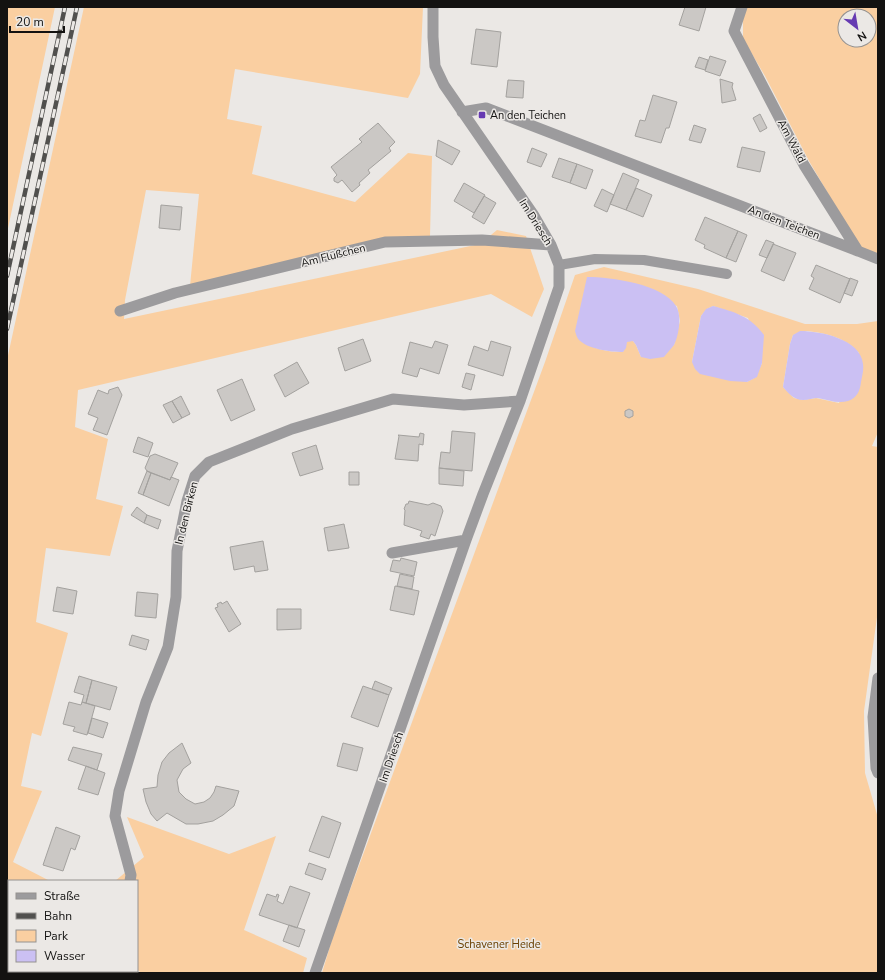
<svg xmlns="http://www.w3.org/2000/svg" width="885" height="980" viewBox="0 0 885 980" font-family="'Nunito Sans',sans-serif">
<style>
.green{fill:#facfa1;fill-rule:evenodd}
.water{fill:#cbc0f3}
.building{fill:#cbc8c5;stroke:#a3a19e}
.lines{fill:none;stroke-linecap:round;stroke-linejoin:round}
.service{stroke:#9c9b9d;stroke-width:10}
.minor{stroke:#9c9b9d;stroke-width:11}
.rail-casing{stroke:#51504e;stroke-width:4.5}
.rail{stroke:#ebe8e5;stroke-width:3;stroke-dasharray:9;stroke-linecap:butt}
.poi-dot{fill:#663ab2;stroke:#ebe8e5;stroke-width:1.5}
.labels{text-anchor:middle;stroke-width:3;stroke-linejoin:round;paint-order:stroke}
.poi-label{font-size:11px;fill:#131211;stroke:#ebe8e5;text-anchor:start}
.street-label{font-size:11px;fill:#131211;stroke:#ebe8e5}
.park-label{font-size:11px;fill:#6b4001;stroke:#ebe8e5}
</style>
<rect width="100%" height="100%" fill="#ebe8e5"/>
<path class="green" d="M 7,7 L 55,7 L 7,233 Z
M 84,7 L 423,7 L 420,74 L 408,98 L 235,69 L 227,119 L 262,126 L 252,174 L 355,202 L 408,153 L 432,156 L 430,236 L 190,286 L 199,194 L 146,190 L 125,300 L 124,319 L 480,244 L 497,230 L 526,236 L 544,289 L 532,317 L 491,294 L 78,390 L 75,427 L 108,439 L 96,499 L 123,506 L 110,556 L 46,548 L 36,622 L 68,633 L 41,736 L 32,733 L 21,786 L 42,791 L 13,862 L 50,881 L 9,881 L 9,895 L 7,895 L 7,360 Z
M 747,7 L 878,7 L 878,257 L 860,248 L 809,161 L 765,76 L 743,39 L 743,15 ZM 845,16 L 869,16 L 869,40 L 845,40 Z
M 604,267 L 698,289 L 805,324 L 857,324 L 878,321 L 878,432 L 872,446 L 878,447 L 878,610 L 864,711 L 865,773 L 878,818 L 878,973 L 322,973 L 333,936 L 545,362 L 575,275 ZM 588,277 L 677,306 L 680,321 L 674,345 L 641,357 L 636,345 L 633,341 L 627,341 L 623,352 C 607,352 592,349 579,339 ZM 713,306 L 748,318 L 762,356 L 762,363 L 756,377 L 747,382 L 692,362 L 701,316 L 707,309 ZM 807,331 C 827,333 846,338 859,353 L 839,403 L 816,398 L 803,400 L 794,398 L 783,387 L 790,344 L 793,335 Z
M 127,817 L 229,854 L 276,836 L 244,930 L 307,958 L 303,973 L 141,973 L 137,969 L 137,881 L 115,881 L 144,857 Z"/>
<path class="water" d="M 587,277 C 611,277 663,284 676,306 C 682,315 679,335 674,345 C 671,349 667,353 664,357 L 650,359 L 641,357 L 636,345 L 633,341 L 627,342 L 626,348 L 623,352 C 610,352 588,349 579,340 C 577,338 576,334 575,331 Z
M 713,306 C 735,312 750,316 764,335 L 762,363 L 757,377 L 747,382 L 730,381 L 700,374 L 695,369 L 692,362 L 701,316 L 706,309 Z
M 800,331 C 820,331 861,339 863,364 C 864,370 862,376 861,382 C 860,391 857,398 848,401 C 838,404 828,400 818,398 C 813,398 808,400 803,400 C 794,400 788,393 783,387 L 790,344 L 793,335 Z"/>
<path class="building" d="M 685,7 L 706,7 L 699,31 L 679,25 Z
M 476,29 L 501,32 L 497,67 L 471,64 Z
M 710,56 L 726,61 L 720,76 L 705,71 Z
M 699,57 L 708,60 L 705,70 L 695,67 Z
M 720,79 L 733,83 L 732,87 L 736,100 L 722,103 Z
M 508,80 L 524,81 L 523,98 L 506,97 Z
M 653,95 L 677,102 L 669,128 L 666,128 L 661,143 L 635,136 L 640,120 L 645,121 Z
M 760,114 L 767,128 L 760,132 L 753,118 Z
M 378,123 L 395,142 L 389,148 L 391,151 L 368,170 L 370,173 L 359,183 L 360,185 L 352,192 L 342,180 L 338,183 L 334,181 L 334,178 L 337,175 L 331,167 L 362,142 L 359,139 Z
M 694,125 L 706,129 L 701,143 L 689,140 Z
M 438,140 L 460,151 L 452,165 L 436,156 Z
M 742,147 L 765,152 L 760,172 L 737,167 Z
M 532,148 L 547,154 L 541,167 L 527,162 Z
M 559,158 L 577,164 L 570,183 L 552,177 Z
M 577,164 L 593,170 L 586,189 L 570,183 Z
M 623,173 L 639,180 L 626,210 L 610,204 Z
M 464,183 L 485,195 L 474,213 L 454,201 Z
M 636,188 L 652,195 L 643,217 L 626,210 Z
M 602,189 L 614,195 L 607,212 L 594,206 Z
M 484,196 L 496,203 L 484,224 L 472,217 Z
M 161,205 L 182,207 L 180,230 L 159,228 Z
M 705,217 L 738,231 L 726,258 L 704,248 L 705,245 L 695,240 Z
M 738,231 L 747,235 L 736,262 L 726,258 Z
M 766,240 L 774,243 L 767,258 L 759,255 Z
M 773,244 L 796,253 L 784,281 L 761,271 Z
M 816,265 L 850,279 L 840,303 L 809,289 L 814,278 L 811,276 Z
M 850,278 L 858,281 L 852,296 L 844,293 Z
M 363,339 L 371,361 L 345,371 L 338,348 Z
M 435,341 L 448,345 L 439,374 L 420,368 L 417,377 L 402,373 L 410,342 L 432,348 Z
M 491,341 L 511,347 L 503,376 L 468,365 L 474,346 L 488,351 Z
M 297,362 L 309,383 L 285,397 L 274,375 Z
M 466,373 L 475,375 L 471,390 L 462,387 Z
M 242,379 L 255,410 L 231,421 L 217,390 Z
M 118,387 L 122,395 L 107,435 L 93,430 L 98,418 L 88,414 L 98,390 L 108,394 L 109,390 Z
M 181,396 L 190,414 L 182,418 L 172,401 Z
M 172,401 L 182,418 L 173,423 L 163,405 Z
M 629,409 L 633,411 L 633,416 L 629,418 L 625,416 L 625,411 Z
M 452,431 L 475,433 L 472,471 L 439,468 L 441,452 L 450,453 Z
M 420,433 L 424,434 L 423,445 L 419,444 L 418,461 L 395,459 L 399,436 L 398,435 L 419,437 Z
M 138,437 L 153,443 L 148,457 L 133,452 Z
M 316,445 L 323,469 L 300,476 L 292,453 Z
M 155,454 L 178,463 L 170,480 L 147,471 L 145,468 L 150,456 Z
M 439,468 L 464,471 L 463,486 L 439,484 Z
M 147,471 L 151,473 L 143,495 L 138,493 Z
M 349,472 L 359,472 L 359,485 L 349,485 Z
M 151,473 L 170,480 L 171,477 L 179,480 L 169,506 L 143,495 Z
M 409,501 L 428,505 L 433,503 L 441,506 L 443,511 L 435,536 L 431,534 L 429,539 L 420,536 L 422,531 L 404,525 L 405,510 L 404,509 L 406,504 L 408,504 Z
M 137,507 L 147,515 L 144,523 L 131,515 Z
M 147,515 L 161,520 L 158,529 L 144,523 Z
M 344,524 L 349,548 L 328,551 L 324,528 Z
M 263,541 L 268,570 L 255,572 L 254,566 L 234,570 L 230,547 Z
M 401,558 L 417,562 L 414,576 L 390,571 L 393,560 L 400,561 Z
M 400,574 L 414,577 L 412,589 L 397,586 Z
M 395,586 L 419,591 L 414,615 L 390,610 Z
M 57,587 L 77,591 L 73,614 L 53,611 Z
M 137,592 L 158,594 L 156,618 L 135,616 Z
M 227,601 L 241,624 L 229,632 L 215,608 L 218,607 L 217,604 L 221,602 L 222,604 Z
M 277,609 L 301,609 L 301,629 L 277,630 Z
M 132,635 L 149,640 L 146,650 L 129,645 Z
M 79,676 L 92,680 L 86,703 L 82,702 L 84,695 L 74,692 Z
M 92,680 L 117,687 L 110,710 L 86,703 Z
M 375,681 L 392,688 L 389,695 L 372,689 Z
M 363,686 L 389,695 L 378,727 L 351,717 Z
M 69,702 L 81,705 L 82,702 L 95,706 L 87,735 L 73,731 L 75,727 L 63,724 Z
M 92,718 L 108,723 L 103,738 L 88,733 Z
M 182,743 L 191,763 L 183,769 L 177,780 L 179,792 L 186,799 L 195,804 L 204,802 L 210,798 L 214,792 L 216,786 L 239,791 L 234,806 L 223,815 L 213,821 L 198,824 L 186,824 L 167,813 L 157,821 L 151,814 L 146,802 L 143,789 L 157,787 L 158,775 L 162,762 L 169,753 Z
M 343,743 L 363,748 L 357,771 L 337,766 Z
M 73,747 L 102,754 L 97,770 L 68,760 Z
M 86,766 L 105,773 L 98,795 L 78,789 Z
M 322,816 L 341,823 L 329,858 L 309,851 Z
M 56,827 L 80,836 L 75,850 L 71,848 L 63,871 L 43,865 Z
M 309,863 L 326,869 L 322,880 L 305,874 Z
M 290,886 L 310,893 L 297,928 L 259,915 L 267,894 L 276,897 L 277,894 L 279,895 L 277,901 L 283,904 Z
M 289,925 L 305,930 L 299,947 L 283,941 Z"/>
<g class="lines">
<path class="service" d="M 559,265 L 595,259 L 644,260 L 727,274"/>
<path class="minor" d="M 742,7 L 734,31 L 804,165 L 858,251 L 878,259
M 462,112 L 486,108 L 858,251
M 120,311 L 175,293 L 385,242 L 482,240 L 551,245
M 392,553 L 466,540
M 878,678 L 873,717 L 876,768 L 878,773
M 130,881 L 131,875 L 115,816 L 119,791 L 146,702 L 168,647 L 176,597 L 177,551 L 187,501 L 195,476 L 209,462 L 292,429 L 393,399 L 464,405 L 520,401
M 85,972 L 89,973
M 315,973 L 466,540 L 483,494 L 520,401 L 559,287 L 559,265 L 551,245 L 533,214 L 444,85 L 435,66 L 433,37 L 433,7"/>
<g class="rail-casing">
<path id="rail" d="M 7,276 L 65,7
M 7,329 L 77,7"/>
</g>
<use href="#rail" class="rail"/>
</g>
<rect class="poi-dot" x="478" y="111" width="8" height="8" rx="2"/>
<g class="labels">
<g class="poi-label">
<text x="490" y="119">An den Teichen</text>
</g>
<g class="street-label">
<text transform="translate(792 141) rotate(62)" y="4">Am Wald</text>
<text transform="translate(536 222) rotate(58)" y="4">Im Driesch</text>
<text transform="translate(784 222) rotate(21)" y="4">An den Teichen</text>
<text transform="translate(333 255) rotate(-14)" y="4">Am Flüßchen</text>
<text transform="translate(186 513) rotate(-76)" y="4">In den Birken</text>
<text transform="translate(391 757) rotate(-71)" y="4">Im Driesch</text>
</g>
<g class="park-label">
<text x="499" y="948">Schavener Heide</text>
</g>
</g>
<rect width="885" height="980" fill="none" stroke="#131211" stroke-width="16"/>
<rect x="8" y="880" width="130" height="92" fill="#ebe8e5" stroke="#959290"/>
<rect x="16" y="893" width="20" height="6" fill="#9c9b9d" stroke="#959290"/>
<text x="44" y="900" font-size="12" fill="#131211">Straße</text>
<rect x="16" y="913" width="20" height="6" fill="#51504e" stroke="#959290"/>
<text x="44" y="920" font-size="12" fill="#131211">Bahn</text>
<rect x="16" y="930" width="20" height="12" fill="#facfa1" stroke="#959290"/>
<text x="44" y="940" font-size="12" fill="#131211">Park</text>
<rect x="16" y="950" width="20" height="12" fill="#cbc0f3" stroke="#959290"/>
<text x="44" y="960" font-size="12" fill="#131211">Wasser</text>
<g transform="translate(857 28) rotate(149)"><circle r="19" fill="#ebe8e5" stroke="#959290"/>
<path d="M0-3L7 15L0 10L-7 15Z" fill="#663ab2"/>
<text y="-6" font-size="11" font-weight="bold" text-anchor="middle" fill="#131211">N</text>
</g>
<path d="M10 26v6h54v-6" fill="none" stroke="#131211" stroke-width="2"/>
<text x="16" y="26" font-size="12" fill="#131211" stroke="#ebe8e5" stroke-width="3" paint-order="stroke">20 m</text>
</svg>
